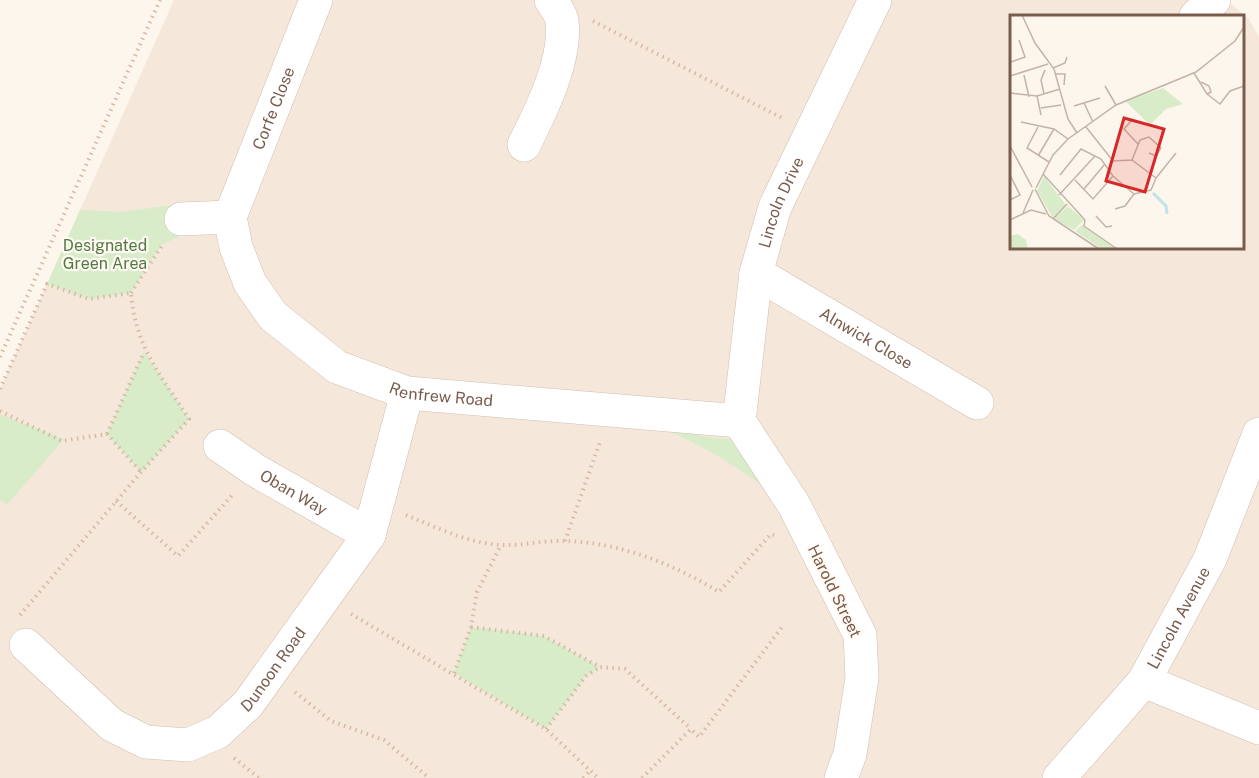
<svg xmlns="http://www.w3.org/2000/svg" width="1259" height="778" viewBox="0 0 1259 778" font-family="'Public Sans',sans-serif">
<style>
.residential{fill:#f5e8da;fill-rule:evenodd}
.green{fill:#d8ecc9}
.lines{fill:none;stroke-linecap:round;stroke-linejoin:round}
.minor-casing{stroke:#d1beb0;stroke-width:34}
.path{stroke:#d9b8a5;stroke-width:4;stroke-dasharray:1.5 4.5;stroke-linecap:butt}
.minor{stroke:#fff;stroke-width:33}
.labels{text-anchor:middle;stroke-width:4.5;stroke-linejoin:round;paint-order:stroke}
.street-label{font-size:16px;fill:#7a5c4d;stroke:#fffaf3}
.park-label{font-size:16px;fill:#537a41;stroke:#fffaf3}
.inset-river{fill:none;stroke:#bfe3e8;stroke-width:3}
.inset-road{fill:none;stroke:#c5b3a7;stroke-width:1.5}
.view{fill:#d62828;fill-opacity:0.15;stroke:#d62828;stroke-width:3}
.inset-edge{fill:none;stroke:#7a5c4d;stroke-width:3}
</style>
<rect width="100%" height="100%" fill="#fdf6ec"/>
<path class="residential" d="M 174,0 L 1226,0 L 1249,19 L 1259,37 L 1259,778 L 0,778 L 0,389 ZM 1012,16 L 1242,16 L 1242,248 L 1012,248 Z"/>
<path class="green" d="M 180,204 L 182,235 L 161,245 L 131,293 L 89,299 L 47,284 L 80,210 L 121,212 Z
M 144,351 L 189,419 L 141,472 L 107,434 Z
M 0,414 L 64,439 L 7,505 L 0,500 Z
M 648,422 L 707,437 L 740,440 L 763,486 C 726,459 690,439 648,422 Z
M 471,627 L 544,636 L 600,667 L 586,676 L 546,729 L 454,673 Z"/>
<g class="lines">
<g class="minor-casing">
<g id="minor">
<path d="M 1196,16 L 1214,0"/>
<path d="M 524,145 C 541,111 567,59 562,21 C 561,14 555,6 551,0"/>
<path id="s1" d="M 230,217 L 236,247 L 250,283 L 273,316 L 337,367 L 407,393 L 739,421"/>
<path id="s2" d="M 230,217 L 316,0"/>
<path d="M 181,219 L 230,217"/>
<path id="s3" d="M 756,273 L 977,403"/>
<path id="s4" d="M 739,421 L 756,273 L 775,207 L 875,0"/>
<path d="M 739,421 L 794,505 L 860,635 L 862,678 L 850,754 L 841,778"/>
<path id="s5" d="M 220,446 L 255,470 L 369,535"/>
<path id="s6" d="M 26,645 L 112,725 L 146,742 L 188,745 L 218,732 L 248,704 L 369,535 L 407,393"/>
<path d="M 1144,681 L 1259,728"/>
<path id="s7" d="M 1059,778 L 1144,681 L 1210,559 L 1259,434"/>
</g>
</g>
<path class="path" d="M 593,21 L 784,119
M 131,293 L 163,244
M 0,357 L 160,0
M 0,389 L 47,284 L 89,299 L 131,293 C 135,346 161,376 189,419 L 141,472 L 20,615
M 0,411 L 62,441 L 107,434 L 141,472
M 107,434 L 144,352
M 116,501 L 178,556 L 234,493
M 406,515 C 436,527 467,543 501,545 C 522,546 544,540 565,541 C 618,542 674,564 719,592 L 771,534 L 774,535
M 565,541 L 601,439
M 351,614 L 546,729 L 598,778
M 471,627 L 544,636 L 600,667 L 625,669 L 691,729
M 454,673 L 471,627 L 477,592 L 501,545
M 295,692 L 331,721 L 384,740 L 429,778
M 546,729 L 586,676 L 600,667
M 234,758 L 259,778
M 583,778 L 590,771
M 642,778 L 691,729 L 699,737 L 782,627"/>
<use href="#minor" class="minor"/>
</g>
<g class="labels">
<g class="street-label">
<text dy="6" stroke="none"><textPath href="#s2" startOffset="117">Corfe Close</textPath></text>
<text dy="6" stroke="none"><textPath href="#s4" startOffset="224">Lincoln Drive</textPath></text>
<text dy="6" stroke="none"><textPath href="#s3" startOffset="128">Alnwick Close</textPath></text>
<text dy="6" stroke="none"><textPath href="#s1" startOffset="300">Renfrew Road</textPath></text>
<text dy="6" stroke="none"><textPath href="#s5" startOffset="87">Oban Way</textPath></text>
<text transform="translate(835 591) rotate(64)" y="6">Harold Street</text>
<text dy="6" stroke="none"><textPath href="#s7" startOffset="201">Lincoln Avenue</textPath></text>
<text dy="6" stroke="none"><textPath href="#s6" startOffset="314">Dunoon Road</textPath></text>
</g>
<g class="park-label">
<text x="105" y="251">Designated<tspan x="105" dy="18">Green Area</tspan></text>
</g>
</g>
<g transform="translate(1010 15)">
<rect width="234" height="234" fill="#fdf6ec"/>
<path d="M 153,73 L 173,89 L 156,94 L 140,110 L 115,86 ZM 34,161 L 56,190 L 43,203 L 27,176 ZM 58,191 L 74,205 L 64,215 L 44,204 ZM 72,210 L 105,234 L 92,234 L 65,216 ZM 8,219 L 16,225 L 18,234 L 1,234 L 0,221 Z" fill="#d8ecc9"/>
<path class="inset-river" d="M 143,178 L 156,191 L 157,199"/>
<path class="inset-road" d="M 12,0 L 25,28 L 44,54 L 58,104 L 67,118M 1,47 L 15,42 L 9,25M 43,53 L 55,48 L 57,42M 184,58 L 197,79 L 201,77 L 199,71 L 191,67M 46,59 L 55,59 L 54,70M 14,60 L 19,82M 0,61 L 38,49M 95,71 L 106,90M 0,78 L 27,81 L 50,74M 34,79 L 31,65 L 35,55M 197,79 L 210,89 L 220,76 L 234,71M 27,81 L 31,100M 74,88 L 83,107M 64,91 L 90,83M 31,93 L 51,90M 121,106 L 114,114 L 128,129M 11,107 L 44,114 L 58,124M 28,112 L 17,133 L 39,147M 76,112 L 103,146 L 122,145M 0,131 L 22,172M 139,138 L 146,141 L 151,133 L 139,122M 28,141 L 44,114M 122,145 L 130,125 L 139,122M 122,145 L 146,163M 33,159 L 75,205 L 74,211 L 107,234M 50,160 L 71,134 L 91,144 L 103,161 L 124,179M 146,163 L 166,138M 65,165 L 83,184 L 103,161M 26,173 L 43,140 L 58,124 L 106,90 L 186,57 L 225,26 L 234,12M 25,174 L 39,201 L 89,234M 74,174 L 95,149M 124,179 L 141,175 L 146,163M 49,180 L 85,141M 0,185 L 10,180 L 1,162M 105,194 L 115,191 L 124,179M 13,198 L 23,175M 86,201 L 96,212 L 102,211M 43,204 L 57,189M 0,205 L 21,195 L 36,199"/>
<path class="view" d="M 114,103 L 154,114 L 135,177 L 96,166 Z"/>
<rect width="234" height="234" class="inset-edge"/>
</g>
</svg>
